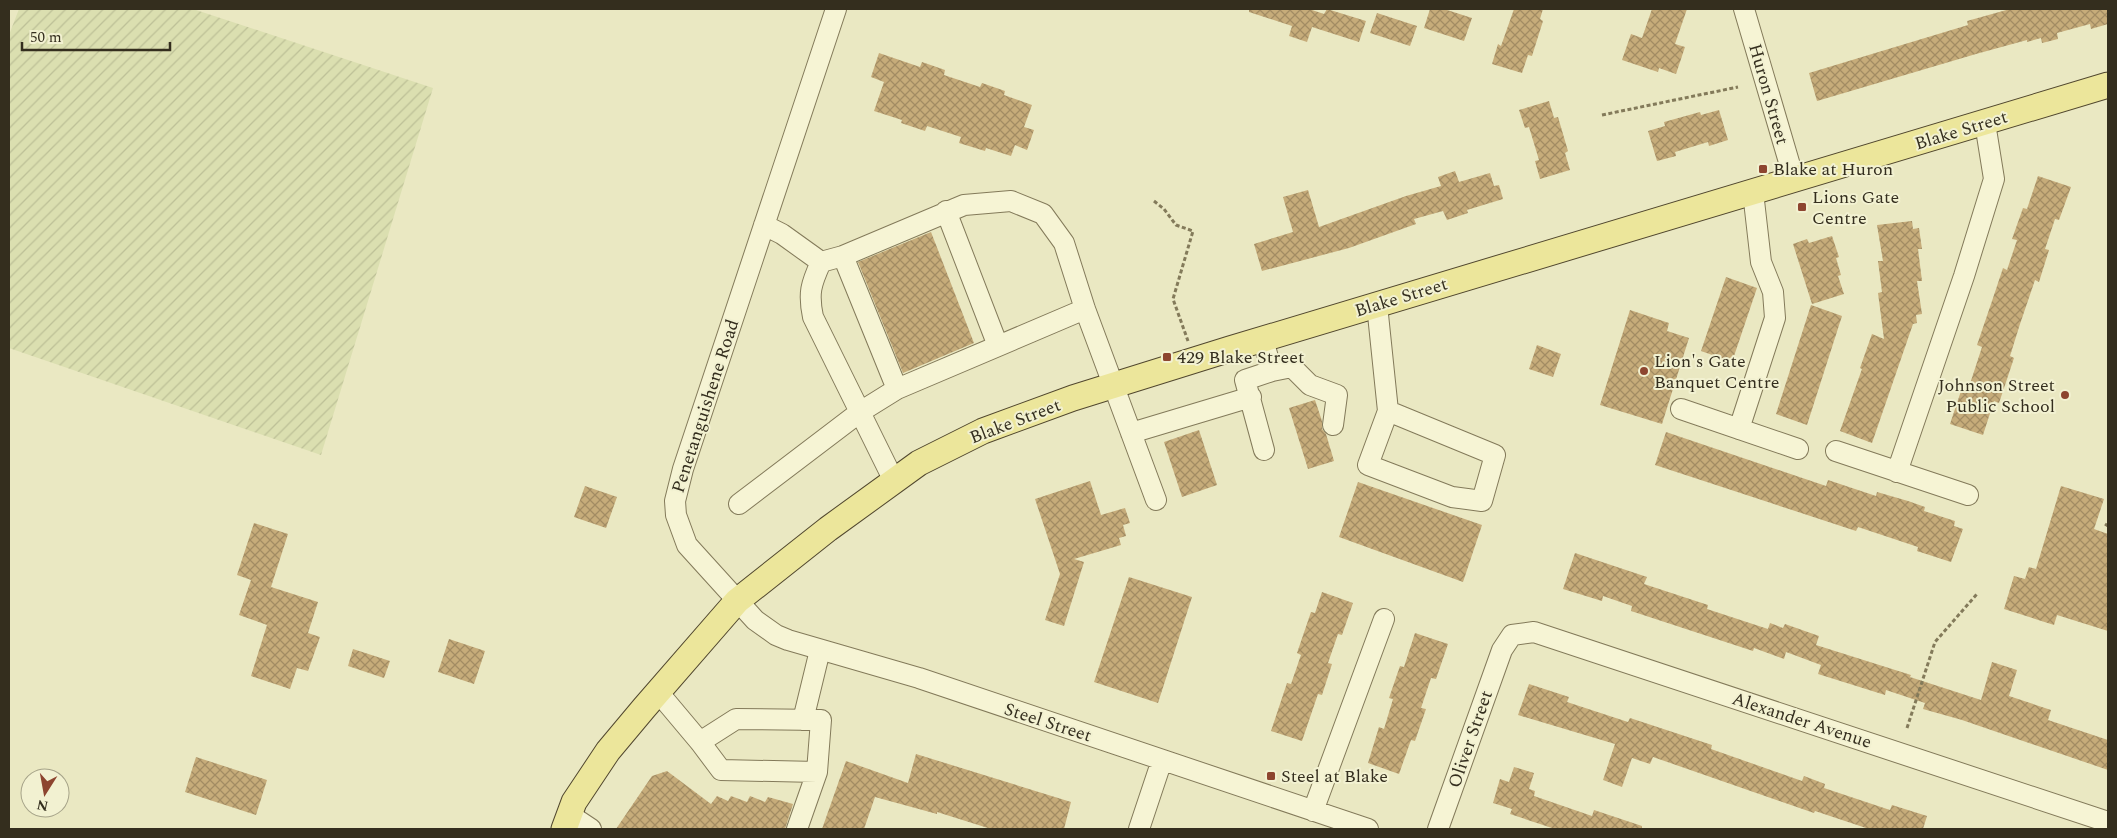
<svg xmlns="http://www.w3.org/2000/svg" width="2117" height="838" viewBox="0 0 2117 838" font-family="Spectral,serif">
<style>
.farmland{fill:url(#farmland-furrows)}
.building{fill:url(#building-cross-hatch)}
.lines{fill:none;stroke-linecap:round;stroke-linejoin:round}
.minor-casing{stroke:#837a5a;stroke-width:22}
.major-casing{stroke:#51472e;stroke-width:27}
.path{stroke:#837a5a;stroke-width:3;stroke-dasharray:4 2.5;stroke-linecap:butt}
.minor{stroke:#f6f4d4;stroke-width:20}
.major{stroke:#ece69b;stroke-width:25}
.poi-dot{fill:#8d452f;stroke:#f2f1d1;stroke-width:2}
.labels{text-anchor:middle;stroke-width:4;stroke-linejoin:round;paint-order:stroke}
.street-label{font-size:18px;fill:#342e1e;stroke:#f2f1d1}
.poi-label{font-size:18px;fill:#342e1e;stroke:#f2f1d1;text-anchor:start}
</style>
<defs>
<pattern id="farmland-furrows" width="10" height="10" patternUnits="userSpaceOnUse" patternTransform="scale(1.25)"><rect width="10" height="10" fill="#dbdfb0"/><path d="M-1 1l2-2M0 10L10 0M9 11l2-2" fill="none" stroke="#bdc097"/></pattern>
<pattern id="building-cross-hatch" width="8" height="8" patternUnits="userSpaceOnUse" patternTransform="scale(1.25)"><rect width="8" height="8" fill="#c6ac7a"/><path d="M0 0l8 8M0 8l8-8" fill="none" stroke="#a28c63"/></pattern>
</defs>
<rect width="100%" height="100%" fill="#eae8c2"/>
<path class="farmland" d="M 19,9 L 193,9 L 433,88 L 321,455 L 9,348 L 9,35 Z"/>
<path class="building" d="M 1249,9 L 1309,9 L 1324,14 L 1327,9 L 1366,21 L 1359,42 L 1312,27 L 1307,42 L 1289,36 L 1292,26 L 1249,12 Z
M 1430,9 L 1444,9 L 1472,18 L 1464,41 L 1424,28 Z
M 1514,9 L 1543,9 L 1540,19 L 1543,21 L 1532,56 L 1528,55 L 1522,73 L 1492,64 L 1498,44 L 1501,46 Z
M 1652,9 L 1687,9 L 1675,44 L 1685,47 L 1676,74 L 1659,68 L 1658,72 L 1622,60 L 1631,34 L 1642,38 Z
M 2010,9 L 2108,9 L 2108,24 L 2091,29 L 2090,24 L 2057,33 L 2058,39 L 2042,43 L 2041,38 L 2027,42 L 2027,40 L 1976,54 L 1817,101 L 1809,73 L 1968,25 L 1967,21 Z
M 1377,13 L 1417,26 L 1410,46 L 1370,33 Z
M 879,53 L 920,67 L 922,62 L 945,70 L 944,75 L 980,87 L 982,83 L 1005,91 L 1004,95 L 1032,105 L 1024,127 L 1034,130 L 1027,150 L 1015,145 L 1011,156 L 986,148 L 985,151 L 959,143 L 961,137 L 927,126 L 925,131 L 901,123 L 902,120 L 874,111 L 884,82 L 871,77 Z
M 1549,101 L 1554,118 L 1558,117 L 1568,151 L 1565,153 L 1570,170 L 1540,179 L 1535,161 L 1539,160 L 1529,127 L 1525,128 L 1519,110 Z
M 1719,110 L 1728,140 L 1709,146 L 1708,142 L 1675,152 L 1676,156 L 1657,161 L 1648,131 L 1665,126 L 1664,122 L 1700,112 L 1701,115 Z
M 1455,171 L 1459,182 L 1490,173 L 1494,186 L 1499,185 L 1503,199 L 1467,210 L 1468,213 L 1447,220 L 1443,211 L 1414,219 L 1416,224 L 1349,248 L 1262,271 L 1254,244 L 1293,232 L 1283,197 L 1308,190 L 1319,227 L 1406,196 L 1441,186 L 1438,177 Z
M 2038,176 L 2071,187 L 2059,220 L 2055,219 L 2045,249 L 2049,250 L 2039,282 L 2035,280 L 2020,324 L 2010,356 L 2014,358 L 1999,403 L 1994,401 L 1983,435 L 1950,424 L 1961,391 L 1967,393 L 1982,347 L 1977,345 L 1992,301 L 2003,268 L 2007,270 L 2017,240 L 2012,239 L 2023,208 L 2027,209 Z
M 1912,221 L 1913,229 L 1919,228 L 1922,249 L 1918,249 L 1922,281 L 1917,281 L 1922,314 L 1916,315 L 1917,323 L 1913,324 L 1872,443 L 1840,431 L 1862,369 L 1860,368 L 1872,334 L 1884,339 L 1878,293 L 1882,292 L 1878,261 L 1883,261 L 1877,225 Z
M 931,232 L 974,343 L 903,373 L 858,262 Z
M 1832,236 L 1839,257 L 1836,258 L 1841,275 L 1838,276 L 1844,294 L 1812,304 L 1793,244 L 1807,239 L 1809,243 Z
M 1726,277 L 1757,288 L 1732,362 L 1701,351 Z
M 1811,305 L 1842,316 L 1807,425 L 1776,414 Z
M 1630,310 L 1669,323 L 1667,331 L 1689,338 L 1662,424 L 1600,405 Z
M 1537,345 L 1561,354 L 1553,377 L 1529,369 Z
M 1315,400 L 1322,421 L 1322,429 L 1326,434 L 1334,461 L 1308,469 L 1289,408 Z
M 1199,430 L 1217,485 L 1182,497 L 1164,442 Z
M 1666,432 L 1826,486 L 1828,480 L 1876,496 L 1877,492 L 1908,501 L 1925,507 L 1924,511 L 1955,521 L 1954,526 L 1963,529 L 1951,562 L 1917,551 L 1918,547 L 1858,527 L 1856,531 L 1655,465 Z
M 1090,481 L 1101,515 L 1125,508 L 1130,523 L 1123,525 L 1126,536 L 1119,538 L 1121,545 L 1074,559 L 1084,562 L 1064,626 L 1045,620 L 1060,574 L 1035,499 Z
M 1358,482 L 1482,525 L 1463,582 L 1339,537 Z
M 585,486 L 617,497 L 606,528 L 574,517 Z
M 2061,486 L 2104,499 L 2094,529 L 2108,534 L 2108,631 L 2057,615 L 2054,625 L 2004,609 L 2014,576 L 2025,579 L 2029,567 L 2036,569 Z
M 254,523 L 288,534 L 271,587 L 318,602 L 308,633 L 320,637 L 308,671 L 297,668 L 290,689 L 251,676 L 267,625 L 239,615 L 251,580 L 237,575 Z
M 1575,553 L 1647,577 L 1644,584 L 1708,605 L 1707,609 L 1768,629 L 1770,623 L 1783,628 L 1785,624 L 1819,636 L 1816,645 L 1911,675 L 1910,677 L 1981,700 L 1992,662 L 2017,670 L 2009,696 L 2051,710 L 2048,720 L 2108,740 L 2108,770 L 1962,720 L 1923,709 L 1925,703 L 1886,690 L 1885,695 L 1818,674 L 1821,665 L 1786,652 L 1784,659 L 1754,648 L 1753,651 L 1631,611 L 1632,606 L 1603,596 L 1602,601 L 1563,589 Z
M 1129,577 L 1192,597 L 1158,703 L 1094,682 Z
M 1322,592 L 1353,603 L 1342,635 L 1338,634 L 1328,663 L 1332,664 L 1322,695 L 1318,694 L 1302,741 L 1271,731 L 1287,683 L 1291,684 L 1301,655 L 1297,653 L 1311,612 L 1315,613 Z
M 1415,633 L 1448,644 L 1436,679 L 1431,678 L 1421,708 L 1426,709 L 1415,741 L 1411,740 L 1399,774 L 1368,763 L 1379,727 L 1384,729 L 1393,699 L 1389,698 L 1400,666 L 1404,667 Z
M 449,639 L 485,651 L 474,684 L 438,672 Z
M 353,649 L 390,661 L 384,678 L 348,666 Z
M 1529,684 L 1569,697 L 1567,702 L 1628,722 L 1630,718 L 1712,745 L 1711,749 L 1802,781 L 1804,776 L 1825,784 L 1824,788 L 1890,810 L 1892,805 L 1927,816 L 1923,829 L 1869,829 L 1815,811 L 1814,813 L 1653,757 L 1650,764 L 1632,758 L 1622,787 L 1603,780 L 1615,744 L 1518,715 Z
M 916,754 L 1071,802 L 1064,829 L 991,829 L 937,812 L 937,814 L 875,797 L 864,829 L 822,829 L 846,761 L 908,783 Z
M 196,757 L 267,780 L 256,815 L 185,792 Z
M 1514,767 L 1534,773 L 1529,789 L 1535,791 L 1534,796 L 1592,816 L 1594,810 L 1642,826 L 1642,829 L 1555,829 L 1510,814 L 1512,809 L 1493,803 L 1500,779 L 1509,782 Z
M 667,771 L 711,804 L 717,796 L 728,801 L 731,796 L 747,802 L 750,796 L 765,802 L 768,797 L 793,804 L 785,829 L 616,829 L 652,776 Z"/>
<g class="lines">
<g class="minor-casing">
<path id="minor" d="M 836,9 L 683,469 L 675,501 L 676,515 L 687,545 L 755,620 L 776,635 L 788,640 L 919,678 L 1368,829
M 1744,9 L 1794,179
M 946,211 L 998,346
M 764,225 L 782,234 L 821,262 L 843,256 L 964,205 L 1011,201 L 1043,214 L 1064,243 L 1085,309 L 1156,500
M 843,256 L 897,389
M 821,262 C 811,284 808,293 813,317 L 894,481
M 1377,305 L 1388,411 L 1495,455 L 1482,501 L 1452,497 L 1368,465 L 1388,411
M 1263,340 L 1272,371 L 1292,367 L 1310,385 L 1337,395 L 1333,425
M 1681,409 L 1798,449
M 1739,429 L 1775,318 L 1773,292 L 1761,262 L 1753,192
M 1131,433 L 1251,397
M 1264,450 L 1245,380 L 1272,371
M 1836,451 L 1968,495
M 1897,472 L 1964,276 L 1994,179 L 1985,123
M 739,504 L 860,412 L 897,389 L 1085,309
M 658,692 L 700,742 L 721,770 L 817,772 L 797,829
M 803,720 L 820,650
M 700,742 L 736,719 L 821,720 L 817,772
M 1313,811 L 1384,619
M 570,815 L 591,829
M 1139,829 L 1162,760
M 1438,829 L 1502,650 L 1512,635 L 1534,632 L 2108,822"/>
</g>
<g class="major-casing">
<path id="major" d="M 564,829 L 574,802 L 608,751 L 644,708 L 737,601 L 828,529 L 919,463 L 983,431 L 1073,398 L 1230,349 L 2108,85"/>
</g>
<path class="path" d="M 1602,115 L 1738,87
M 1154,201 L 1164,209 L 1176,225 L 1193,231 L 1173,299 L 1188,341
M 2105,524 L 2108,526
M 1907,728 L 1935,642 L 1977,594"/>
<use href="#minor" class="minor"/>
<use href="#major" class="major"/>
</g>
<g class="poi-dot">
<rect x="1758" y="164" width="10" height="10" rx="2.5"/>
<rect x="1797" y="202" width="10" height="10" rx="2.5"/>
<rect x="1162" y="352" width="10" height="10" rx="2.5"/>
<circle cx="1644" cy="371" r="5"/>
<circle cx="2065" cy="395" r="5"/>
<rect x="1266" y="771" width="10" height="10" rx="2.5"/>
</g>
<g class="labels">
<g class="street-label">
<text transform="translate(1769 94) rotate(74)" y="6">Huron Street</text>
<text transform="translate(1961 130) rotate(-17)" y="6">Blake Street</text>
<text transform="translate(1401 297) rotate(-17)" y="6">Blake Street</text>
<text transform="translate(705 406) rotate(-72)" y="6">Penetanguishene Road</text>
<text transform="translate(1015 421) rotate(-21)" y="6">Blake Street</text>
<text transform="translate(1802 720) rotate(18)" y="6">Alexander Avenue</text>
<text transform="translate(1048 722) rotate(18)" y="6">Steel Street</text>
<text transform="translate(1470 739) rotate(-71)" y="6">Oliver Street</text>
</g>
<g class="poi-label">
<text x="1773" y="175">Blake at Huron</text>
<text x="1812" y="203">Lions Gate<tspan x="1812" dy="21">Centre</tspan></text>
<text x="1177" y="363">429 Blake Street</text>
<text x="1654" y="367">Lion's Gate<tspan x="1654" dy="21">Banquet Centre</tspan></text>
<text x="2055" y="391" text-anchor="end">Johnson Street<tspan x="2055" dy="21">Public School</tspan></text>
<text x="1281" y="782">Steel at Blake</text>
</g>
</g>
<rect width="2117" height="838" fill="none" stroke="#342e1e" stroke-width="20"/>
<g transform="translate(45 793) rotate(191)"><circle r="24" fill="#f2f1d1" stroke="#a6a389"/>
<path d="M0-4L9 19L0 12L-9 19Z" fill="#8d452f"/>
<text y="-8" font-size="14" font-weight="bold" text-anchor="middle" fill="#342e1e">N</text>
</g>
<path d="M22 42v8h148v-8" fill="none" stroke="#342e1e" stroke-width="2.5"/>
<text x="30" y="42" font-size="15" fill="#342e1e" stroke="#f2f1d1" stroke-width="4" paint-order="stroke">50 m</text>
</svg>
